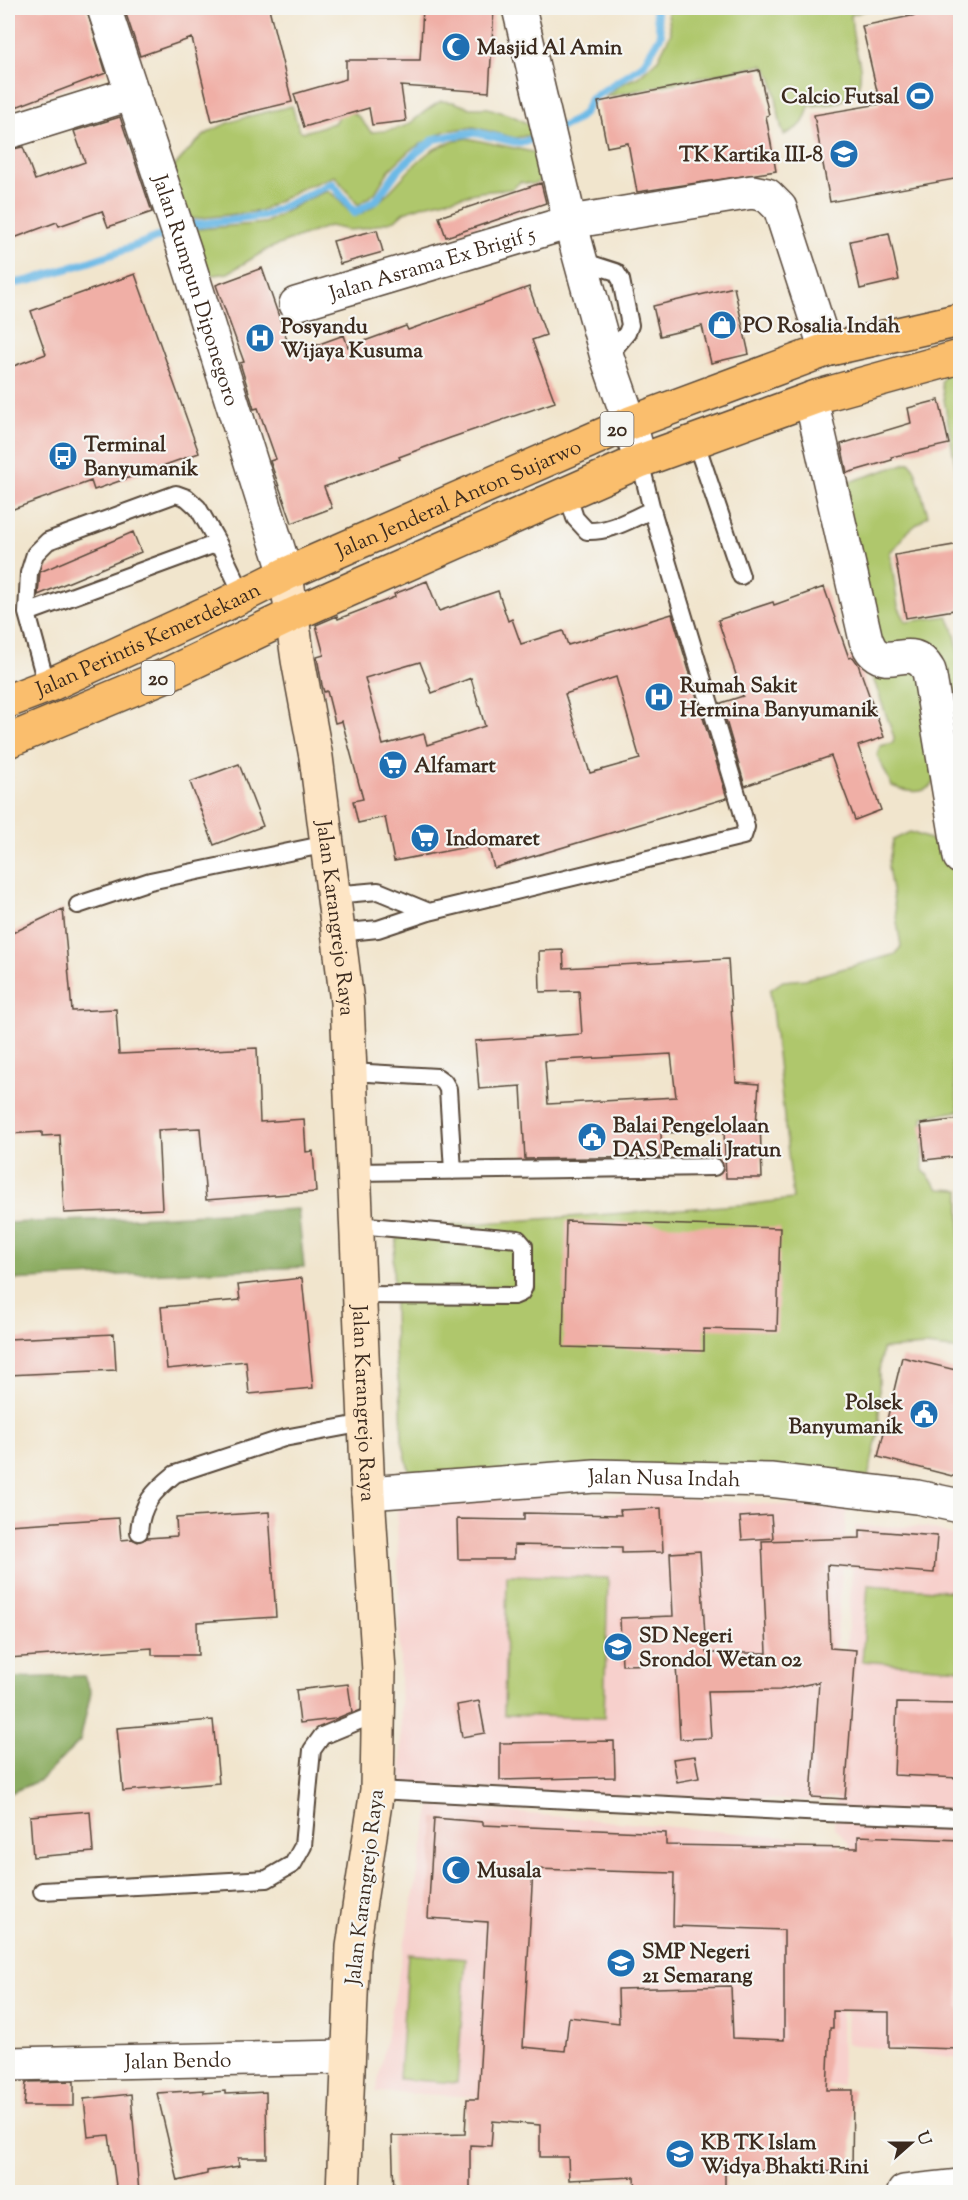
<svg xmlns="http://www.w3.org/2000/svg" width="968" height="2200" viewBox="0 0 968 2200" font-family="'Sorts Mill Goudy',serif">
<style>
.built{fill:#f7d0cc}
.green{fill:#afc76c;stroke:#757845;stroke-width:1.5}
.forest{fill:#8bac60;stroke:#636b3f;stroke-width:1.5}
.lines{fill:none;stroke-linecap:round;stroke-linejoin:round}
.stream{stroke:#6cb9e6;stroke-width:8}
.building{fill:#f0afa6;fill-rule:evenodd}
.lane-casing{stroke:#564638;stroke-width:20}
.street-casing{stroke:#564638;stroke-width:36}
.secondary-casing{stroke:#564638;stroke-width:36}
.highway-casing{stroke:#564638;stroke-width:36}
.lane{stroke:#fff;stroke-width:16}
.street{stroke:#fff;stroke-width:33}
.secondary{stroke:#fde5c5;stroke-width:33}
.highway{stroke:#fabe6d;stroke-width:33}
.labels{text-anchor:middle;stroke-width:4.5;stroke-linejoin:round;paint-order:stroke}
.shield{fill:#f6f6f2;stroke:#73675e;stroke-width:1.5}
.shield-label{font-size:20px;font-weight:bold;fill:#3b2a1e}
.poi-label{font-size:21px;font-weight:bold;fill:#3b2a1e;stroke:#f6f6f2;text-anchor:start}
.street-label{font-size:21px;fill:#3b2a1e;stroke:#f6f6f2}
</style>
<rect width="100%" height="100%" fill="#f6f6f2"/>
<filter id="ink" filterUnits="userSpaceOnUse"><feTurbulence type="fractalNoise" baseFrequency=".0167" numOctaves="2"/><feDisplacementMap in="SourceGraphic" scale="12" xChannelSelector="R" yChannelSelector="G"/><feConvolveMatrix kernelMatrix="1 2 1 2 8 2 1 2 1" color-interpolation-filters="sRGB"/></filter>
<filter id="wash" filterUnits="userSpaceOnUse"><feTurbulence type="fractalNoise" baseFrequency=".008" numOctaves="4" result="noise"/><feDisplacementMap in="SourceGraphic" scale="24" xChannelSelector="R" yChannelSelector="G"/><feGaussianBlur stdDeviation="1.35" result="paint"/><feColorMatrix in="noise" values="0 0 0 0 0 0 0 0 0 0 0 0 0 0 0 0 0 1.4 0 .05"/><feComposite in="paint" operator="in"/></filter>
<g filter="url(#wash)">
<rect width="100%" height="100%" fill="#f1e5cd"/>
<path class="built" d="M 538,1495 L 638,1496 L 847,1509 L 824,1801 L 558,1793 L 402,1785 L 397,1501 Z
M 855,1526 L 927,1527 L 960,1537 L 960,2058 L 846,2044 L 850,1844 L 834,1827 Z
M 431,1805 L 839,1842 L 842,2085 L 617,2103 L 376,2092 Z"/>
<path class="green" d="M 667,8 L 873,8 L 851,15 C 852,23 852,32 854,40 C 858,62 865,70 856,93 L 835,104 L 809,106 C 804,125 802,126 784,135 C 775,113 779,80 763,65 L 605,97 L 621,84 L 638,77 L 658,59 L 671,33 Z
M 441,101 L 453,102 L 470,108 L 488,108 L 513,116 L 532,126 L 531,135 L 515,138 L 474,127 L 445,131 L 410,150 L 389,170 L 375,193 L 358,205 L 335,176 L 300,189 L 261,211 L 194,219 L 181,214 L 169,173 C 179,161 194,142 208,133 C 231,118 265,113 292,106 L 299,130 L 304,132 L 334,123 L 342,111 C 361,113 359,119 371,132 C 385,131 402,130 413,121 C 423,113 430,107 441,101 Z
M 466,138 L 542,154 L 546,176 C 538,185 532,185 520,182 L 512,189 L 480,192 L 424,205 L 404,212 L 395,220 L 362,229 L 348,230 L 329,226 L 268,249 L 228,273 L 215,275 L 204,273 L 188,230 L 265,223 L 306,200 L 327,191 C 340,196 344,210 356,216 C 388,203 403,170 431,151 C 442,144 454,141 466,138 Z
M 960,369 L 960,492 L 941,382 L 947,371 Z
M 910,462 L 915,470 L 928,515 L 905,534 L 901,541 L 890,552 L 898,606 L 906,622 L 947,616 C 965,642 960,710 960,743 L 952,746 C 936,779 934,803 892,786 L 877,755 L 880,746 L 893,743 L 894,737 L 867,661 L 843,484 Z
M 910,832 L 935,841 L 960,875 L 960,1045 L 952,1063 L 959,1111 L 923,1117 L 923,1170 L 939,1189 L 960,1190 L 960,1350 L 926,1346 L 882,1349 L 879,1372 L 879,1430 L 868,1477 L 436,1477 L 409,1471 L 402,1440 L 401,1402 L 395,1354 L 393,1260 L 399,1229 L 752,1204 L 793,1199 L 770,990 L 783,981 L 805,979 L 896,954 L 901,946 L 888,867 L 893,840 Z
M 507,1575 L 608,1578 L 604,1718 L 504,1715 Z
M 868,1585 L 960,1592 L 960,1669 L 862,1661 Z
M 408,1954 L 466,1959 L 457,2083 L 399,2079 Z"/>
<path class="forest" d="M 298,1209 L 304,1267 L 8,1280 L 8,1223 L 114,1219 Z
M 84,1676 L 91,1692 L 80,1741 L 40,1780 L 8,1794 L 8,1678 Z"/>
<g class="lines">
<path class="stream" d="M 555,130 L 576,120 L 584,113 L 591,99 L 643,65 L 661,35 L 655,8
M 184,226 L 264,216 L 332,183 L 355,213 L 377,199 L 397,171 L 416,153 L 435,139 L 474,132 L 520,143 L 544,136
M 8,283 C 23,284 38,278 53,273 C 93,261 134,248 172,231"/>
</g>
<g id="blocks">
<path class="building" d="M 8,8 L 86,8 L 106,73 L 8,110 Z
M 124,8 L 269,8 L 292,102 L 212,121 L 192,38 L 140,56 Z
M 423,8 L 494,8 L 489,92 L 401,86 L 406,121 L 372,125 L 369,108 L 304,127 L 294,94 L 346,79 L 346,60 L 420,60 Z
M 950,8 L 960,8 L 960,178 L 830,202 L 814,115 L 880,104 L 862,26 Z
M 759,70 L 769,115 L 766,116 L 776,171 L 637,192 L 628,143 L 607,147 L 598,102 Z
M 120,117 L 152,212 L 108,227 L 102,211 L 59,226 L 57,222 L 14,238 L 12,232 L 8,234 L 8,150 L 23,147 L 35,180 L 85,162 L 74,131 Z
M 541,183 L 546,203 L 446,237 L 439,217 Z
M 377,230 L 383,252 L 340,264 L 333,241 Z
M 889,233 L 899,280 L 860,289 L 850,241 Z
M 262,268 L 292,354 L 344,335 L 348,347 L 406,326 L 408,330 L 529,287 L 546,335 L 532,340 L 555,402 L 450,438 L 399,457 L 400,459 L 324,487 L 332,508 L 292,523 L 270,461 L 276,459 L 258,408 L 254,409 L 240,363 L 244,362 L 216,285 Z
M 135,274 L 199,453 L 94,490 L 91,481 L 8,511 L 8,368 L 46,354 L 31,311 Z
M 734,287 L 749,354 L 711,363 L 702,326 L 660,336 L 653,306 Z
M 939,400 L 949,444 L 891,457 L 892,460 L 847,473 L 841,444 L 911,423 L 908,408 Z
M 133,532 L 141,552 L 38,595 L 40,572 Z
M 960,544 L 960,609 L 906,618 L 895,555 Z
M 427,581 L 439,611 L 498,591 L 508,621 L 512,619 L 521,644 L 563,631 L 568,645 L 672,614 L 727,798 L 494,868 L 487,843 L 394,861 L 385,817 L 358,823 L 353,801 L 363,799 L 342,721 L 335,723 L 327,691 L 324,692 L 322,685 L 317,657 L 324,655 L 316,625 L 337,616 L 338,619 L 395,597 L 394,594 ZM 420,662 L 432,693 L 471,678 L 485,726 L 427,745 L 424,734 L 383,745 L 365,678 ZM 616,677 L 640,759 L 590,773 L 565,694 Z
M 824,587 L 849,658 L 853,657 L 858,664 L 884,737 L 858,746 L 881,810 L 855,820 L 831,756 L 745,786 L 721,703 L 743,696 L 718,620 L 773,602 L 774,605 Z
M 239,764 L 263,826 L 214,845 L 190,782 Z
M 63,909 L 72,1011 L 116,1009 L 119,1054 L 257,1048 L 260,1122 L 304,1119 L 306,1152 L 313,1151 L 316,1192 L 206,1200 L 200,1128 L 158,1130 L 162,1209 L 64,1213 L 60,1135 L 42,1136 L 42,1132 L 8,1134 L 8,935 Z
M 563,950 L 564,968 L 728,959 L 736,1082 L 759,1084 L 756,1124 L 760,1123 L 762,1178 L 726,1178 L 724,1131 L 661,1133 L 662,1157 L 525,1159 L 521,1086 L 479,1089 L 475,1041 L 582,1034 L 579,991 L 540,992 L 539,951 ZM 671,1054 L 676,1097 L 548,1104 L 545,1061 Z
M 960,1119 L 960,1156 L 925,1160 L 921,1124 Z
M 566,1221 L 780,1228 L 777,1331 L 704,1329 L 704,1351 L 563,1347 Z
M 302,1278 L 313,1388 L 249,1394 L 246,1361 L 167,1369 L 161,1307 L 240,1300 L 238,1285 Z
M 114,1334 L 116,1370 L 8,1375 L 8,1339 Z
M 902,1357 L 960,1371 L 960,1478 L 878,1457 Z
M 661,1508 L 663,1552 L 622,1553 L 622,1547 L 514,1545 L 514,1559 L 458,1559 L 457,1519 L 524,1520 L 524,1513 L 621,1515 L 620,1510 Z
M 269,1512 L 276,1617 L 197,1622 L 198,1655 L 152,1655 L 152,1648 L 8,1658 L 8,1525 L 119,1518 L 121,1540 L 132,1539 L 138,1542 L 147,1538 L 177,1536 L 176,1518 Z
M 771,1515 L 773,1538 L 742,1540 L 740,1517 Z
M 860,1530 L 937,1536 L 934,1573 L 827,1565 L 830,1648 L 856,1650 L 845,1799 L 811,1797 L 819,1682 L 780,1690 L 708,1691 L 711,1738 L 680,1739 L 676,1664 L 622,1665 L 620,1618 L 673,1616 L 670,1553 L 700,1551 L 706,1653 L 767,1653 L 762,1541 L 860,1538 Z
M 348,1684 L 352,1712 L 335,1719 L 300,1723 L 296,1690 Z
M 479,1701 L 485,1733 L 462,1737 L 457,1705 Z
M 897,1703 L 960,1704 L 960,1778 L 894,1775 Z
M 213,1720 L 219,1783 L 123,1791 L 117,1728 Z
M 614,1741 L 615,1777 L 500,1780 L 500,1743 Z
M 695,1756 L 699,1778 L 677,1782 L 673,1759 Z
M 90,1811 L 93,1852 L 33,1857 L 30,1816 Z
M 434,1818 L 483,1822 L 483,1825 L 666,1833 L 666,1845 L 858,1848 L 858,1836 L 960,1840 L 958,2008 L 960,2008 L 960,2049 L 889,2047 L 889,2012 L 833,2011 L 833,2028 L 830,2028 L 827,2090 L 853,2090 L 852,2172 L 725,2170 L 725,2193 L 636,2193 L 635,2177 L 569,2180 L 568,2157 L 540,2157 L 540,2125 L 493,2121 L 491,2146 L 470,2145 L 470,2193 L 394,2193 L 392,2136 L 465,2134 L 467,2099 L 478,2099 L 488,1922 L 428,1918 ZM 533,1869 L 674,1873 L 673,1926 L 784,1930 L 784,2040 L 733,2038 L 731,1986 L 618,1989 L 619,2023 L 569,2017 L 565,2051 L 523,2047 Z
M 74,2081 L 74,2106 L 24,2106 L 26,2082 Z
M 204,2090 L 204,2093 L 225,2091 L 225,2094 L 266,2092 L 267,2158 L 238,2158 L 239,2166 L 207,2171 L 207,2174 L 178,2181 L 157,2093 Z
M 131,2094 L 139,2193 L 117,2193 L 109,2135 L 88,2137 L 84,2099 Z"/>
</g>
</g>
<g filter="url(#ink)">
<use href="#blocks" fill-opacity="0" stroke="#564638" stroke-width="1.5"/>
<g class="lines">
<g class="lane-casing">
<path id="lane" d="M 582,261 L 616,272 L 621,280 L 630,325 L 627,333 L 607,357
M 695,440 L 741,576
M 567,493 L 575,518 L 587,531 C 611,532 630,519 652,510
M 27,613 L 218,543
M 47,686 L 27,613 L 29,573 L 35,554 L 48,541 L 176,494 L 187,498 L 198,508 L 218,543 L 243,595
M 333,895 L 378,891 L 429,912
M 78,905 L 150,881 L 327,844
M 338,933 L 378,929 L 429,912 L 743,836 L 746,827 L 742,811 L 652,510 L 640,461
M 351,1072 L 437,1077 L 444,1082 L 448,1089 L 453,1171
M 355,1172 L 714,1167
M 357,1225 L 518,1239 L 524,1246 L 524,1287 L 521,1293 L 514,1296 L 359,1295
M 139,1532 C 141,1504 154,1491 175,1474 L 284,1438 L 365,1423
M 377,1790 L 825,1813 L 960,1818
M 42,1891 L 267,1879 L 293,1864 L 303,1846 L 312,1750 L 322,1736 L 378,1713"/>
</g>
<g class="street-casing">
<g id="street">
<path id="s1" d="M 104,8 L 184,249 L 286,574"/>
<path d="M 519,8 L 570,222 L 607,357 L 630,423 L 640,461"/>
<path d="M 8,132 L 133,93"/>
<path id="s2" d="M 296,304 L 570,222 L 752,192 L 767,195 L 780,208 L 826,350"/>
<path d="M 811,399 L 866,640 C 868,644 870,650 874,653 C 892,669 912,641 929,671 L 960,857"/>
<path id="s3" d="M 368,1493 L 595,1476 L 770,1480 L 917,1497 L 960,1506"/>
<path id="s4" d="M 8,2064 L 348,2057"/>
<path d="M 904,2192 L 960,2186"/>
</g>
</g>
<g class="secondary-casing">
<g id="secondary">
<path id="s5" d="M 286,574 L 298,660 L 316,757 L 347,1002 L 368,1493 L 379,1672 L 377,1790 L 353,1947 L 343,2192"/>
</g>
</g>
<g class="highway-casing">
<g id="highway">
<path id="s6" d="M 8,701 L 47,686 L 224,605 L 286,574 L 630,423 L 826,350 L 960,320"/>
<path d="M 8,741 L 164,676 L 292,615 L 640,461 L 819,396 L 960,357"/>
</g>
</g>
<use href="#lane" class="lane"/>
<use href="#street" class="street"/>
<use href="#secondary" class="secondary"/>
<use href="#highway" class="highway"/>
</g>
</g>
<defs>
<g id="mosque-disc" transform="scale(1.5)"><circle r="9.5" fill="#1f6fb2" stroke="#f6f6f2"/><path d="M3.5-4.9A6 6 0 1 0 3.5 4.9A5 5 0 1 1 3.5-4.9Z" fill="#fff"/></g>
<g id="stadium-disc" transform="scale(1.5)"><circle r="9.5" fill="#1f6fb2" stroke="#f6f6f2"/><path d="M0-5a6.5 5 0 1 0 0 10a6.5 5 0 1 0 0-10ZM-3.5-1.8h7v3.6h-7Z" fill="#fff"/></g>
<g id="school-disc" transform="scale(1.5)"><circle r="9.5" fill="#1f6fb2" stroke="#f6f6f2"/><path d="M0-5L7-2L0 1L-7-2ZM-4 1L0 2.5L4 1V4Q0 6-4 4Z" fill="#fff"/></g>
<g id="shop-disc" transform="scale(1.5)"><circle r="9.5" fill="#1f6fb2" stroke="#f6f6f2"/><path d="M-5-2.5h2.3a2.7 3.5 0 0 1 5.4 0H5L5.5 6h-11ZM-1.5-2.5h3a1.5 2.3 0 0 0-3 0Z" fill="#fff"/></g>
<g id="hospital-disc" transform="scale(1.5)"><circle r="9.5" fill="#1f6fb2" stroke="#f6f6f2"/><path d="M-5-5h3v3.5h4V-5h3V5h-3V1.5h-4V5h-3Z" fill="#fff"/></g>
<g id="bus-disc" transform="scale(1.5)"><circle r="9.5" fill="#1f6fb2" stroke="#f6f6f2"/><path d="M-5-6H5V4H4V6H2V4H-2V6H-4V4H-5ZM-3.5-4V0h7V-4ZM-3.5 1.2v1.5H-2V1.2ZM2 1.2v1.5H3.5V1.2Z" fill="#fff"/></g>
<g id="supermarket-disc" transform="scale(1.5)"><circle r="9.5" fill="#1f6fb2" stroke="#f6f6f2"/><path d="M-6-5.5h2.5l.6 2H6L4.5 2H-2.5L-4.4-4H-6ZM-1.5 3.2a1.3 1.3 0 1 0 .1 0ZM3 3.2a1.3 1.3 0 1 0 .1 0Z" fill="#fff"/></g>
<g id="civic-disc" transform="scale(1.5)"><circle r="9.5" fill="#1f6fb2" stroke="#f6f6f2"/><path d="M-.6-6.5H3V-4.5H.6V-3L4-1V1h2V6H-6V1h2V-1L-.6-3ZM-1.2 2.5V6h2.4V2.5Z" fill="#fff"/></g>
</defs>
<g fill-rule="evenodd">
<use href="#mosque-disc" x="456" y="47"/>
<use href="#stadium-disc" x="920" y="96"/>
<use href="#school-disc" x="844" y="154"/>
<use href="#shop-disc" x="722" y="325"/>
<use href="#hospital-disc" x="260" y="338"/>
<use href="#bus-disc" x="63" y="456"/>
<use href="#hospital-disc" x="659" y="697"/>
<use href="#supermarket-disc" x="393" y="765"/>
<use href="#supermarket-disc" x="425" y="838"/>
<use href="#civic-disc" x="592" y="1137"/>
<use href="#civic-disc" x="924" y="1414"/>
<use href="#school-disc" x="618" y="1647"/>
<use href="#mosque-disc" x="456" y="1870"/>
<use href="#school-disc" x="621" y="1963"/>
<use href="#school-disc" x="680" y="2154"/>
</g>
<g class="labels">
<g class="shield">
<rect x="600.5" y="412" width="33" height="34" rx="4.5"/>
<rect x="141.5" y="661" width="33" height="34" rx="4.5"/>
</g>
<g class="shield-label">
<text x="617" y="436">20</text>
<text x="158" y="685">20</text>
</g>
<g class="poi-label">
<text x="477" y="54">Masjid Al Amin</text>
<text x="899" y="103" text-anchor="end">Calcio Futsal</text>
<text x="823" y="161" text-anchor="end">TK Kartika III-8</text>
<text x="743" y="332">PO Rosalia Indah</text>
<text x="281" y="333">Posyandu<tspan x="281" dy="24">Wijaya Kusuma</tspan></text>
<text x="84" y="451">Terminal<tspan x="84" dy="24">Banyumanik</tspan></text>
<text x="680" y="692">Rumah Sakit<tspan x="680" dy="24">Hermina Banyumanik</tspan></text>
<text x="414" y="772">Alfamart</text>
<text x="446" y="845">Indomaret</text>
<text x="613" y="1132">Balai Pengelolaan<tspan x="613" dy="24">DAS Pemali Jratun</tspan></text>
<text x="903" y="1409" text-anchor="end">Polsek<tspan x="903" dy="24">Banyumanik</tspan></text>
<text x="639" y="1642">SD Negeri<tspan x="639" dy="24">Srondol Wetan 02</tspan></text>
<text x="477" y="1877">Musala</text>
<text x="642" y="1958">SMP Negeri<tspan x="642" dy="24">21 Semarang</tspan></text>
<text x="701" y="2149">KB TK Islam<tspan x="701" dy="24">Widya Bhakti Rini</tspan></text>
</g>
<g class="street-label">
<text dy="7" stroke="none"><textPath href="#s2" startOffset="142">Jalan Asrama Ex Brigif 5</textPath></text>
<text dy="7" stroke="none"><textPath href="#s1" startOffset="297">Jalan Rumpun Diponegoro</textPath></text>
<text dy="7" stroke="none"><textPath href="#s6" startOffset="494">Jalan Jenderal Anton Sujarwo</textPath></text>
<text dy="7" stroke="none"><textPath href="#s6" startOffset="153">Jalan Perintis Kemerdekaan</textPath></text>
<text dy="7" stroke="none"><textPath href="#s5" startOffset="348">Jalan Karangrejo Raya</textPath></text>
<text dy="7" stroke="none"><textPath href="#s5" startOffset="834">Jalan Karangrejo Raya</textPath></text>
<text dy="7" stroke="none"><textPath href="#s3" startOffset="297">Jalan Nusa Indah</textPath></text>
<text transform="translate(364 1887) rotate(-83)" y="7">Jalan Karangrejo Raya</text>
<text dy="7" stroke="none"><textPath href="#s4" startOffset="170">Jalan Bendo</textPath></text>
</g>
</g>
<rect width="968" height="2200" fill="none" stroke="#f6f6f2" stroke-width="30"/>
<g transform="translate(911 2143) rotate(69)" stroke="#f6f6f2" stroke-width="4.5" paint-order="stroke">
<path d="M0-4.5L10 22L0 15L-10 22Z" fill="#3b2a1e"/>
<text y="-9" font-size="16" font-weight="bold" text-anchor="middle" fill="#3b2a1e">U</text>
</g>
</svg>
